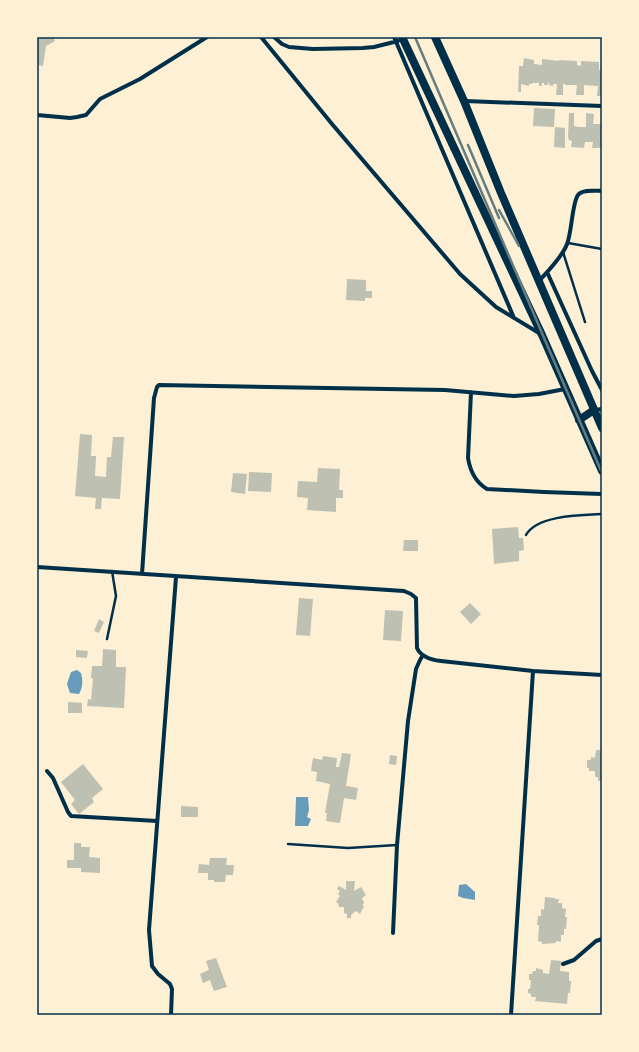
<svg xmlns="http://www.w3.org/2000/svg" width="639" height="1052" viewBox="0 0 639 1052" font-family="'PT Sans',sans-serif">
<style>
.water{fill:#669bbc}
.building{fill:#bec0b2}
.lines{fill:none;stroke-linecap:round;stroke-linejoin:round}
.service{stroke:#003049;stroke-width:2.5}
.minor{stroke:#003049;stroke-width:4}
.trunk{stroke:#003049;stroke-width:8}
.rail{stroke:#657d81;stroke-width:2.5}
.neatline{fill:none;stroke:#003049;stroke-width:1.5}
</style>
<rect width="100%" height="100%" fill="#fdf0d5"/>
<path class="water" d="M 77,670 L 81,673 C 83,680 83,687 79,694 L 70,693 L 67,684 L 71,672 Z
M 296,797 L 308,797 L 309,810 L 307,817 L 311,819 L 308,826 L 295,826 Z
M 466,884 L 475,892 L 475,900 L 463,898 L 458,896 L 459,885 Z"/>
<path class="building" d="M 37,37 L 53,37 L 55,41 L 46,46 L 43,66 L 37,65 Z
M 524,58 L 534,60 L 534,64 L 542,65 L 542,59 L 559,61 L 559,60 L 577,61 L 577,65 L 581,66 L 581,61 L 599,62 L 599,70 L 602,70 L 602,96 L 597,96 L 598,86 L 584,85 L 584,95 L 576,95 L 577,85 L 565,85 L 565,84 L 563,84 L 563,95 L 556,95 L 557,84 L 553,84 L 553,86 L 549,85 L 549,83 L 548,83 L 548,85 L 544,85 L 544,83 L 542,83 L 542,86 L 539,86 L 539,83 L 532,83 L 532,84 L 529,84 L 529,86 L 521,84 L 521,92 L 518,92 L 519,66 L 523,66 Z
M 534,108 L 555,109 L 554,127 L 533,126 Z
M 569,113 L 574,113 L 574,126 L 579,127 L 586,127 L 586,113 L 594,114 L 593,124 L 602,124 L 602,148 L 592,148 L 593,142 L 585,142 L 584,148 L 571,147 L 572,141 L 569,140 L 568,137 Z
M 555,127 L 565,128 L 565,148 L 554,147 Z
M 347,279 L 366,280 L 366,291 L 372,291 L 372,298 L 365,298 L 365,301 L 346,300 Z
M 80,434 L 92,435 L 91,456 L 96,456 L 95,476 L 106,477 L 107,457 L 111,457 L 113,437 L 124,437 L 120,499 L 102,498 L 101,509 L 95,509 L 96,498 L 75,496 Z
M 318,468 L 340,469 L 339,490 L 343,490 L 343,498 L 336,498 L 336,512 L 307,510 L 308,498 L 297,497 L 298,481 L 317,482 Z
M 249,472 L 272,473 L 271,492 L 248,491 Z
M 233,473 L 247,474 L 245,494 L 231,492 Z
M 518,527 L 519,538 L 523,538 L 524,550 L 519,551 L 519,561 L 494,564 L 492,529 Z
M 404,540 L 418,540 L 418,551 L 403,551 Z
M 299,598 L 313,599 L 310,636 L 296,635 Z
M 470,603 L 481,614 L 471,624 L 460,612 Z
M 385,610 L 403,611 L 401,641 L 383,640 Z
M 99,619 L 104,622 L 99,633 L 94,631 Z
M 103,649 L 116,650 L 116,667 L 126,667 L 124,708 L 87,706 L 88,699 L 91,700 L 92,690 L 93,679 L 91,678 L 92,666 L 102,666 Z
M 76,650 L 88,651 L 87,658 L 76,657 Z
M 68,702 L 82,703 L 82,713 L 68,713 Z
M 601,747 L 602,747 L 602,781 L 598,781 L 598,777 L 595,777 L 595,771 L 589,771 L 589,768 L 587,768 L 587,760 L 591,760 L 591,757 L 595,758 L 596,750 L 601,750 Z
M 342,753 L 351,754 L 346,786 L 358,788 L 356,800 L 344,798 L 340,823 L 326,821 L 327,813 L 325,813 L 330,784 L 316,781 L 317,772 L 311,771 L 313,758 L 322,760 L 323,756 L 337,758 L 336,767 L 339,767 Z
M 390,755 L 397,756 L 396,765 L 389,764 Z
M 83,764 L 103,789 L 92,798 L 94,802 L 79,814 L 71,804 L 75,800 L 61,782 Z
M 181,806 L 198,807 L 198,817 L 181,817 Z
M 74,843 L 81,843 L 81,847 L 90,847 L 89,857 L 100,858 L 100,873 L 81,872 L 81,868 L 67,868 L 67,860 L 74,860 Z
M 210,858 L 227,858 L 226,865 L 234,865 L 233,875 L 226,875 L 225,882 L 214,882 L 214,880 L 208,880 L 208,873 L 198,873 L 199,864 L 209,865 Z
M 346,881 L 355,881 L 354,891 L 361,887 L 366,895 L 362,898 L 364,903 L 362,905 L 364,906 L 360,914 L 356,911 L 351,915 L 351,918 L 347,918 L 347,914 L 344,913 L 344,907 L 339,907 L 338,903 L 336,902 L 340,896 L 338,894 L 340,891 L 337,889 L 339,886 L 346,890 Z
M 545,897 L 555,898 L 555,899 L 559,899 L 558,903 L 562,903 L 562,908 L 566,909 L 565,917 L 567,917 L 566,929 L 564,929 L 564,935 L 561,935 L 561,942 L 556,941 L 556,943 L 542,944 L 542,942 L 538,941 L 539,925 L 537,925 L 538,916 L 541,916 L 541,909 L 544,910 Z
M 216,958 L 227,987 L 214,991 L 210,980 L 203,983 L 200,974 L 209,970 L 206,961 Z
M 551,960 L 561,961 L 560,971 L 569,972 L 569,981 L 571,981 L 570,993 L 568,993 L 567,1004 L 535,1001 L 536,997 L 531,997 L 531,994 L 528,993 L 528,989 L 530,989 L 531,980 L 529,980 L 529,974 L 532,974 L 533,971 L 536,971 L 536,968 L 543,970 L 543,973 L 549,974 Z"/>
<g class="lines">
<path class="service" d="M 568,243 L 602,249
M 563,252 L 585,322
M 526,535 C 537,515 582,515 602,514
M 107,639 L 116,596 L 112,571
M 288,844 L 348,848 L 397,845"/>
<path class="minor" d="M 261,37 L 332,124 L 460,274 L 496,307 L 539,333
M 274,37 L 282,44 L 289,47 L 313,49 L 363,48 L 374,47 L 398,41
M 394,37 L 514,318
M 465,101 L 602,106
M 37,115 L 70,118 L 77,117 L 86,115 L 100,99 L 140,79 L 207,37
M 547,272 L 592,371 L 602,390
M 539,281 C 548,271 563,256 567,244 C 572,232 572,203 578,195 C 582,189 596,191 602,191
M 471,392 L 468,458 C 470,470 475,482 487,489 L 544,492 L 602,494
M 594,410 L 602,409
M 37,567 C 159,574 281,584 404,591 L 411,594 L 416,598 L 417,648 C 421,657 432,660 441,661 L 533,671 L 602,675
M 142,574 L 154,398 L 157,387 L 159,385 L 445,390 L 514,396 L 539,394 L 565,389
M 47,771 L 53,778 L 68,812 L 71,816 L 157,821
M 393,933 L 397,845 L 408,721 L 416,669 L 420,660 L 423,655
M 563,964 L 574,960 L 596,941 L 602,939
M 171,1015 L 172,989 L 170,984 L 158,974 L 152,966 L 149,930 L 176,577
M 511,1015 L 533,671"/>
<path class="trunk" d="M 402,37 L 542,335 L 602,471
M 435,37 L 464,101 L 501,193 L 602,428
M 579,420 L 594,410"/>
<path class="rail" d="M 415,37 L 602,473
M 468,145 L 499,218
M 499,210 L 519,246"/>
</g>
<rect width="639" height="1052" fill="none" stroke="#fdf0d5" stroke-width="76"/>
<rect x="38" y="38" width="563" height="976" class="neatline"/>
</svg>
